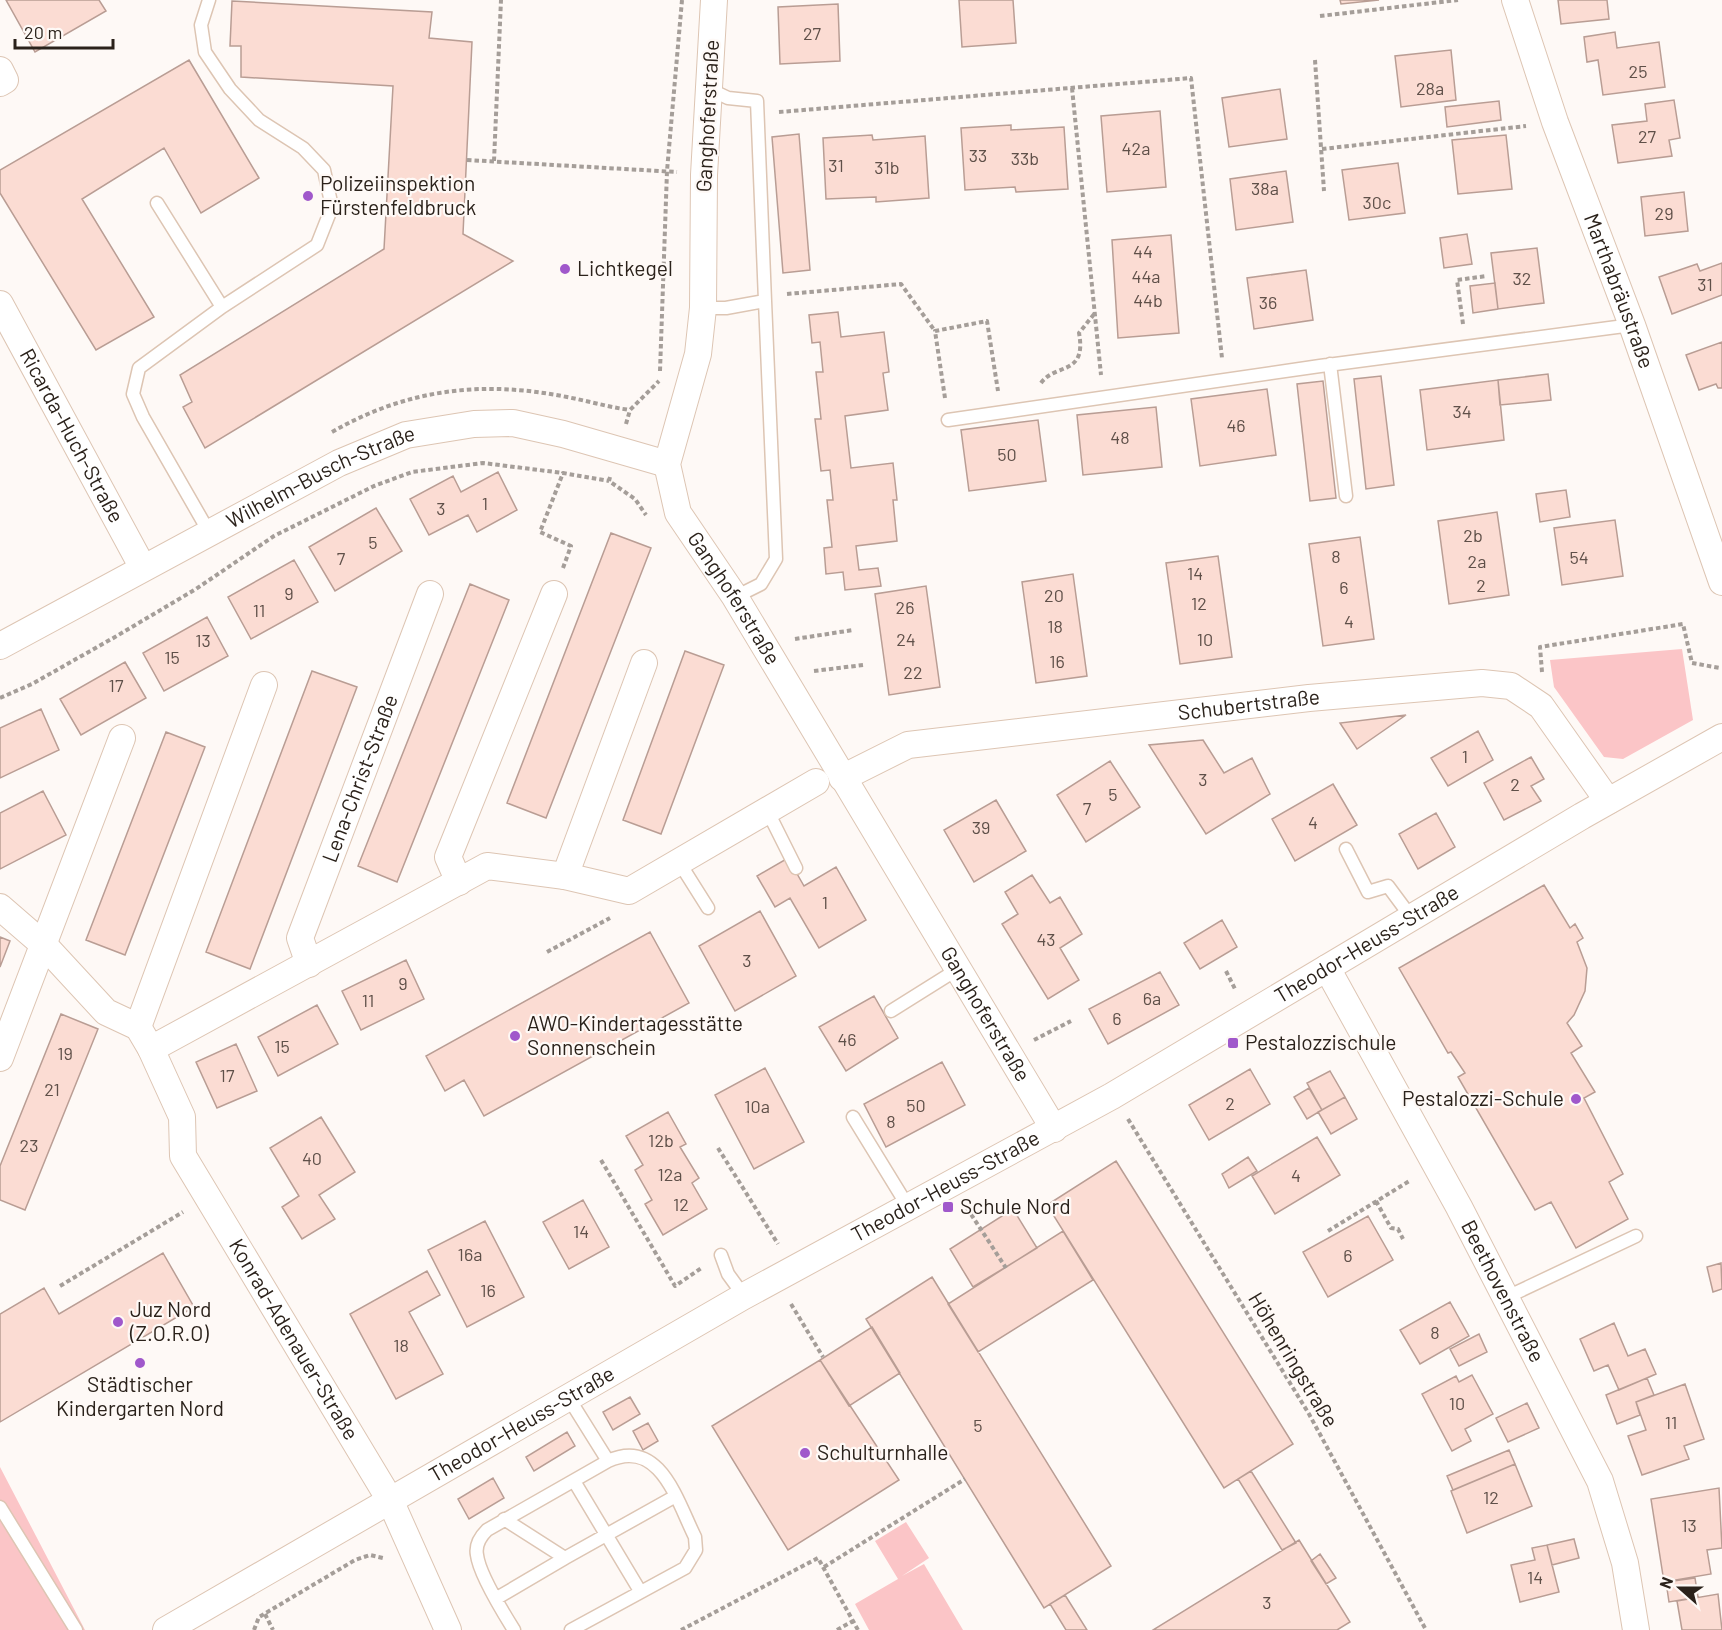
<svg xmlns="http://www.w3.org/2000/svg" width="1722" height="1630" viewBox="0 0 1722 1630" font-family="Barlow,sans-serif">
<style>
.green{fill:#fbc5c7}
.building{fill:#fbdcd3;stroke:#b99d94;stroke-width:1.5}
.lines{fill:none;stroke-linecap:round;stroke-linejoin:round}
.lane-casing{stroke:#ddc5b3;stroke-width:15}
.street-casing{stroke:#ddc5b3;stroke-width:28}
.path{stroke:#a59e99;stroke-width:4;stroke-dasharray:4.5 3;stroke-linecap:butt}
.lane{stroke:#fff;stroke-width:12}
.street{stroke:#fff;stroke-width:26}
.poi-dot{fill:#a058cb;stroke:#fef9f6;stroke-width:2}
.labels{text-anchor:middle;stroke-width:4.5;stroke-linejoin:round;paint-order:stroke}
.number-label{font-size:18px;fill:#5f5049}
.street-label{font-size:21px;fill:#2b221b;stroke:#fef9f6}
.poi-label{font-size:21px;fill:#2b221b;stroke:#fef9f6;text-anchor:start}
</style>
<rect width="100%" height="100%" fill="#fef9f6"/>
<path class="green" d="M 1682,649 L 1693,720 L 1623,759 L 1604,757 L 1554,687 L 1550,660 Z
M 0,1467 L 85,1630 L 0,1630 Z
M 906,1522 L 929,1558 L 902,1576 L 924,1564 L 963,1630 L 869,1630 L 855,1604 L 898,1579 L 875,1541 Z"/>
<path class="building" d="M 6,0 L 99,0 L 106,11 L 35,52 Z
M 959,0 L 1013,0 L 1016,43 L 962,47 Z
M 1340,0 L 1379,0 L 1341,4 Z
M 1558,0 L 1607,0 L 1609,19 L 1561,24 Z
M 232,1 L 432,12 L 429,38 L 472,42 L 463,234 L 513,261 L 205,448 L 183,407 L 192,402 L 180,375 L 384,249 L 393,86 L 241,77 L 241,46 L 230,46 Z
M 838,4 L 840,61 L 780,64 L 778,7 Z
M 1615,32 L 1617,48 L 1659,42 L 1665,87 L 1603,95 L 1598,60 L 1587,62 L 1584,37 Z
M 1451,50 L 1456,100 L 1401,107 L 1395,56 Z
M 189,60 L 259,178 L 201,213 L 164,148 L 82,199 L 154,317 L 96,350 L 0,193 L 0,170 Z
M 1280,89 L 1287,139 L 1229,147 L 1222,98 Z
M 1674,100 L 1680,138 L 1669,140 L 1672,156 L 1618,163 L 1612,125 L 1647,121 L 1645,104 Z
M 1499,101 L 1501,120 L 1447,127 L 1445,107 Z
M 1160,111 L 1166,187 L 1107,192 L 1101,116 Z
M 1011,125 L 1011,130 L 1064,127 L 1068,189 L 1016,192 L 1015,187 L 965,190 L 961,128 Z
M 799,134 L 810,270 L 783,273 L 772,137 Z
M 872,135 L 873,140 L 925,136 L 929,198 L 876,202 L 876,197 L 826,199 L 823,138 Z
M 1506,135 L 1512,189 L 1458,194 L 1452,140 Z
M 1398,163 L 1405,213 L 1349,220 L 1342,170 Z
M 1286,171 L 1293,222 L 1236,230 L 1230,179 Z
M 1684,192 L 1688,231 L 1645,236 L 1641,197 Z
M 1467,234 L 1472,264 L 1444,268 L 1440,238 Z
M 1171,235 L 1179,333 L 1118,338 L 1112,240 Z
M 1537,248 L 1544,303 L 1498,309 L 1491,253 Z
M 1722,263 L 1722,295 L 1672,314 L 1659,277 L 1697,264 L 1700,271 Z
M 1306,270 L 1313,320 L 1254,329 L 1247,278 Z
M 1495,283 L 1498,309 L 1473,313 L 1470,286 Z
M 838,312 L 841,337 L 884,332 L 889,372 L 883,373 L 888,410 L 845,416 L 851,468 L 893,463 L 897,500 L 893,500 L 897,541 L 856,546 L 859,570 L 878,568 L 881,586 L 845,590 L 843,572 L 826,574 L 824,548 L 832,547 L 827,500 L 833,500 L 830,470 L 821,471 L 815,419 L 821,419 L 816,372 L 823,372 L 820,342 L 812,343 L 809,315 Z
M 1722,342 L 1722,388 L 1718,388 L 1716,384 L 1699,390 L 1686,355 Z
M 1548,374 L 1551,400 L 1500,405 L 1498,380 Z
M 1381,376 L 1394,485 L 1366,489 L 1354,379 Z
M 1498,380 L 1504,440 L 1427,450 L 1420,390 Z
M 1323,381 L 1336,498 L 1310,501 L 1297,384 Z
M 1267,389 L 1276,455 L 1200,466 L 1191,399 Z
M 1156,407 L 1162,467 L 1083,475 L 1077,415 Z
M 1038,420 L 1046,481 L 969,491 L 961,430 Z
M 498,472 L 517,510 L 477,532 L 468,515 L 429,535 L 410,499 L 453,476 L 461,492 Z
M 1566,490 L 1570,517 L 1540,522 L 1536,494 Z
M 376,508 L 402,551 L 335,591 L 309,547 Z
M 1497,512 L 1509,595 L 1449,604 L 1438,521 Z
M 1615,520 L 1623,576 L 1562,585 L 1554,528 Z
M 611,533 L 651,548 L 546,818 L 507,803 Z
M 1360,537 L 1374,639 L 1323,646 L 1309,544 Z
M 1218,556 L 1232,657 L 1180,664 L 1166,563 Z
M 294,560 L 318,602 L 251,639 L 228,597 Z
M 1073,574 L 1087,676 L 1036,683 L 1022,582 Z
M 470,584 L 509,600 L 397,882 L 358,866 Z
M 926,586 L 940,687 L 889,695 L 875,594 Z
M 207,617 L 228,656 L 164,691 L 143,653 Z
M 685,651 L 724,665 L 661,834 L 623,820 Z
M 125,662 L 146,698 L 81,735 L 60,699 Z
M 312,671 L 357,687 L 250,969 L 206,952 Z
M 41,709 L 59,750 L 0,778 L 0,728 Z
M 1406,715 L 1357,749 L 1340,723 Z
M 1478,731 L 1493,760 L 1448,786 L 1431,758 Z
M 166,732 L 205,747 L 125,955 L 86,940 Z
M 1203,740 L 1224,773 L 1252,758 L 1270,794 L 1206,834 L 1149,745 Z
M 1531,757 L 1544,779 L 1531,786 L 1541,801 L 1504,820 L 1484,783 Z
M 1110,761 L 1140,807 L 1086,842 L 1057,795 Z
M 1333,784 L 1357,825 L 1295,861 L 1272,819 Z
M 43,791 L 66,835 L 0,869 L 0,813 Z
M 996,800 L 1026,851 L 974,882 L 944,830 Z
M 1436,813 L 1455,847 L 1418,869 L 1399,834 Z
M 788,858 L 804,886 L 836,867 L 866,920 L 819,948 L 790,898 L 775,907 L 757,876 Z
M 1032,875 L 1050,903 L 1060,897 L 1082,934 L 1060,948 L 1079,980 L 1048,999 L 1002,924 L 1018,914 L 1005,892 Z
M 1544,885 L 1570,928 L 1575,924 L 1583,938 L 1577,942 L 1587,968 L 1585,991 L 1574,1015 L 1567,1023 L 1582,1046 L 1571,1053 L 1595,1092 L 1584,1098 L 1623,1174 L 1609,1182 L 1628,1219 L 1576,1248 L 1551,1202 L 1535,1210 L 1458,1077 L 1465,1073 L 1451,1052 L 1448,1053 L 1399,968 Z
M 760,911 L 796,976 L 735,1011 L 699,946 Z
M 1222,920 L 1237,947 L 1200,969 L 1184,943 Z
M 650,932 L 689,1003 L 484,1116 L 464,1080 L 445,1091 L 426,1056 Z
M 0,937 L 10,941 L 0,967 Z
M 406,960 L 424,999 L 361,1030 L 342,991 Z
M 1160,972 L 1179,1005 L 1108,1044 L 1089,1009 Z
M 874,996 L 898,1038 L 846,1071 L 819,1027 Z
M 317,1005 L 338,1044 L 278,1076 L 258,1037 Z
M 61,1014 L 98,1029 L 25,1210 L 0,1200 L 0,1166 Z
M 236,1044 L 257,1091 L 217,1108 L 196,1062 Z
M 942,1062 L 965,1105 L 886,1147 L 864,1104 Z
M 765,1068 L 804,1142 L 754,1169 L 715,1095 Z
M 1250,1069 L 1270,1104 L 1209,1140 L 1189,1105 Z
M 1330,1071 L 1345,1097 L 1322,1110 L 1307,1083 Z
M 1309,1088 L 1322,1110 L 1307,1119 L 1294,1097 Z
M 1345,1097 L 1357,1119 L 1331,1134 L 1318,1112 Z
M 668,1112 L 686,1144 L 680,1147 L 699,1178 L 692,1183 L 707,1209 L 663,1235 L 645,1204 L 652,1200 L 635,1170 L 643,1165 L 626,1136 Z
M 321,1117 L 355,1172 L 319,1195 L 335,1219 L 302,1239 L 282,1207 L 299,1196 L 270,1148 Z
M 1317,1137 L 1340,1175 L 1275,1214 L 1252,1176 Z
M 1248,1157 L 1257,1171 L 1229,1188 L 1222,1174 Z
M 1116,1161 L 1293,1444 L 1224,1488 L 1047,1205 Z
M 583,1200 L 609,1247 L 569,1269 L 543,1222 Z
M 1013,1209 L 1037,1248 L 973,1287 L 950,1249 Z
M 1368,1216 L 1393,1260 L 1328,1297 L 1303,1252 Z
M 485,1221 L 524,1297 L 467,1327 L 428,1250 Z
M 1063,1231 L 1093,1280 L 978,1352 L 948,1304 Z
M 163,1253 L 194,1307 L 0,1422 L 0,1314 L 44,1288 L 59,1314 Z
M 1721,1263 L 1722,1289 L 1713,1292 L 1707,1267 Z
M 427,1271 L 440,1295 L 409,1312 L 443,1374 L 396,1399 L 350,1314 Z
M 932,1277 L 1111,1566 L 1044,1608 L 866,1319 Z
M 1450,1302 L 1469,1336 L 1420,1364 L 1400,1330 Z
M 1614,1323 L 1628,1356 L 1645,1349 L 1656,1374 L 1619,1390 L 1608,1365 L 1594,1371 L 1580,1339 Z
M 872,1327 L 900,1373 L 849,1406 L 820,1360 Z
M 1479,1334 L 1487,1352 L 1459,1366 L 1450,1349 Z
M 820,1360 L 899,1480 L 788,1550 L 712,1426 Z
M 1472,1375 L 1493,1414 L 1465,1429 L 1471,1441 L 1452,1451 L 1422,1394 L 1456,1376 L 1459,1382 Z
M 1647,1378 L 1654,1395 L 1636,1402 L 1640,1415 L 1617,1424 L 1606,1395 Z
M 1685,1384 L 1704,1439 L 1684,1446 L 1689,1459 L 1642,1475 L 1628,1436 L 1646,1430 L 1636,1402 Z
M 630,1397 L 640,1414 L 613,1430 L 603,1412 Z
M 1527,1403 L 1539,1428 L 1508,1442 L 1496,1418 Z
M 648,1423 L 658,1441 L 643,1450 L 633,1431 Z
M 567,1432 L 575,1446 L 534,1471 L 526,1457 Z
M 1509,1450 L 1515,1464 L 1453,1490 L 1447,1476 Z
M 1515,1464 L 1532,1506 L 1467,1533 L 1451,1491 Z
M 1251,1471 L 1296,1543 L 1282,1550 L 1238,1479 Z
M 493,1478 L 504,1498 L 469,1519 L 458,1499 Z
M 1719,1488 L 1722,1548 L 1707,1550 L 1711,1574 L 1664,1582 L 1651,1499 Z
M 1574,1539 L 1579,1558 L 1552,1565 L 1547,1545 Z
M 1299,1540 L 1350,1622 L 1337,1630 L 1153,1630 Z
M 1547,1545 L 1559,1592 L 1520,1602 L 1511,1565 L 1535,1560 L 1532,1548 Z
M 1320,1554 L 1336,1578 L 1326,1584 L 1311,1561 Z
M 1695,1578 L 1698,1597 L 1669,1602 L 1666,1582 Z
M 1718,1594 L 1722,1630 L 1682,1630 L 1677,1601 Z
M 1065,1595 L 1087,1630 L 1066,1630 L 1050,1604 Z"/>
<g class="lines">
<g class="lane-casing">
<path id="lane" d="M 209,0 L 201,25 L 205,52 L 230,89 L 259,120 L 303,148 L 324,170 L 332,207 L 317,245 L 222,307 L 139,368 L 133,394 L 143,417 L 209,532
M 709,89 L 728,98 L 757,101 L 765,301
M 157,203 L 222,307
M 703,308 L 726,308 L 765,301 L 776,559 L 761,584 L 735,597
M 1330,364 L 1346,496
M 948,420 L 1320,366 L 1632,325
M 767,810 L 796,868
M 1346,849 L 1368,892 L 1388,886 L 1411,917
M 679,862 L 708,908
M 891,1011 L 958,969
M 853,1117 L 907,1205
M 721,1255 L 728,1274 L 744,1296
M 1507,1297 L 1636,1236
M 568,1397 L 608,1461
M 574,1481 L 640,1591
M 0,1507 L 76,1630
M 504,1519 L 565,1558 L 674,1497
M 497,1598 L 565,1558
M 514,1630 C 504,1614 479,1573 477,1555 C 475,1545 480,1537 487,1530 L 608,1461 C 660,1437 677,1501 695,1537 L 696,1550 L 685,1568 L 571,1630"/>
</g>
<g class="street-casing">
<g id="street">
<path id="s1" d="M 714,0 L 704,175 L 703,308 L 698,354 L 667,464 L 678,513 L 735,597 L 1054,1129"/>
<path id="s2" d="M 1515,0 L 1555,122 L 1632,325 L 1722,582"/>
<path d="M 0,70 L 5,80 L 0,83"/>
<path id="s3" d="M 0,304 L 143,568"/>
<path id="s4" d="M 0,646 L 339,463 L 406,435 L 474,424 L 513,423 L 563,434 L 667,464"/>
<path id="s5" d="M 842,778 L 908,745 L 1309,698 L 1482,683 L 1511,686 L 1541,706 L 1608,801"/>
<path d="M 565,876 L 644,663"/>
<path d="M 459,882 L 448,857 L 554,594"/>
<path d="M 0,907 L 45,946 L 106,1012 L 138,1027 L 151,1049 L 487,866 L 565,876 L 629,891 L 816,782"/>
<path id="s6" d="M 309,964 L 300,938 L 430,594"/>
<path id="s7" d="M 1327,968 L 1459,1207 L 1600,1481 L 1625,1563 L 1636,1630"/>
<path d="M 138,1027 L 264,685"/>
<path id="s8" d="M 151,1049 L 182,1117 L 183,1156 L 390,1500 L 448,1630"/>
<path d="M 0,1058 L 122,738"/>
<path id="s9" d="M 166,1630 L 744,1296 L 1112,1096 L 1582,816 L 1722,737"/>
</g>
</g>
<path class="path" d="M 1320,16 L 1458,0
M 1315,60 L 1324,191
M 1072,88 L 1101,375
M 779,112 L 1191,78 L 1222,358
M 1322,149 L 1526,126
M 467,160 L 677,172
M 494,161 L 501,0
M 787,294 L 901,284 L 935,331
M 1463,324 L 1457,280 L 1487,276
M 660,371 L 667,171 L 682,0
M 1041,383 C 1055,363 1087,376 1079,333 L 1095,313
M 945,398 L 935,331 L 987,321 L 998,391
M 626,424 L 630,410 L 659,381
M 332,432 C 407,389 482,380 567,397 C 588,401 608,407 630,410
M 610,477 L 609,481 L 635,499 L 646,515
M 563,568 L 571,546 L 540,532 L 563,473 L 609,481
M 795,639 L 853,630
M 814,671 L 863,665
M 1542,672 L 1540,647 L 1683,624 L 1692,663 L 1720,668
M 0,698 L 32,684 L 115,637 L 196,589 L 274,536 L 374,486 L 412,472 L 483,463 L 563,473
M 547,952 L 610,918
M 1226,971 L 1235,989
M 1034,1040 L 1071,1021
M 1128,1119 L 1309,1414 L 1426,1630
M 718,1148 L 778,1244
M 601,1160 L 675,1286 L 703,1267
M 1376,1201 L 1391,1228 L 1398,1229 L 1403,1239
M 967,1208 L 1006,1268
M 1328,1231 L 1411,1180
M 60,1286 L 183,1212
M 791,1304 L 823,1357
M 824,1567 L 965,1479
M 265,1614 L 273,1630
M 254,1630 L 259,1617 L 355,1560 L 370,1555 L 383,1558
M 681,1630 L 818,1558 L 858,1630
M 837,1630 L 853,1621"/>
<use href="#lane" class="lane"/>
<use href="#street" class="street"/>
</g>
<g class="poi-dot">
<circle cx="308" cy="196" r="6"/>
<circle cx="565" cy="269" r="6"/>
<circle cx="515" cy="1036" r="6"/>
<rect x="1227" y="1037" width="12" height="12" rx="3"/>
<circle cx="1576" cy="1099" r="6"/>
<rect x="942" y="1201" width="12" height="12" rx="3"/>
<circle cx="118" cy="1322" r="6"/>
<circle cx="140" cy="1363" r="6"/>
<circle cx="805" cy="1453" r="6"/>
</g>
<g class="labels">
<g class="number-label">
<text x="812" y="40">27</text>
<text x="1638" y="78">25</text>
<text x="1430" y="95">28a</text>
<text x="1647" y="143">27</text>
<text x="1136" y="155">42a</text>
<text x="978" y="162">33</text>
<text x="1025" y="165">33b</text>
<text x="836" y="172">31</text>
<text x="887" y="174">31b</text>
<text x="1265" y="195">38a</text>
<text x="1377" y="209">30c</text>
<text x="1664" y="220">29</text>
<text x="1143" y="258">44</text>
<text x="1146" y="283">44a</text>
<text x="1522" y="285">32</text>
<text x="1705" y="291">31</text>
<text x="1148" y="307">44b</text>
<text x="1268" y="309">36</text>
<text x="1462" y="418">34</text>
<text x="1236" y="432">46</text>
<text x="1120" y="444">48</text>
<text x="1007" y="461">50</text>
<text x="485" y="510">1</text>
<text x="441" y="515">3</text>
<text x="1473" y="542">2b</text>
<text x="373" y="549">5</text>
<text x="1336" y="563">8</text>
<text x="1579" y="564">54</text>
<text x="341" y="565">7</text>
<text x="1477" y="568">2a</text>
<text x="1195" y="580">14</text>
<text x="1481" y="592">2</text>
<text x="1344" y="594">6</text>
<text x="289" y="600">9</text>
<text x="1054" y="602">20</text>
<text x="1199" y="610">12</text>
<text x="905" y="614">26</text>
<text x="259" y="617">11</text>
<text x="1349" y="628">4</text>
<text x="1055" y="633">18</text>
<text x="906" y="646">24</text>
<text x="1205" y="646">10</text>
<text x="203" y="647">13</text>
<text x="172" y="664">15</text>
<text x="1057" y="668">16</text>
<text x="913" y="679">22</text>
<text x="116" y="692">17</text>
<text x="1465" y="763">1</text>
<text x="1203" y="786">3</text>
<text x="1515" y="791">2</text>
<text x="1113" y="801">5</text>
<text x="1087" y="815">7</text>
<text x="1313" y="829">4</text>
<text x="981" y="834">39</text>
<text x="825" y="909">1</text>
<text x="1046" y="946">43</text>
<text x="747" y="967">3</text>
<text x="403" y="990">9</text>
<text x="1152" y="1005">6a</text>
<text x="368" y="1007">11</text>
<text x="1117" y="1025">6</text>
<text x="847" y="1046">46</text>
<text x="282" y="1053">15</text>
<text x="65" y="1060">19</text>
<text x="227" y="1082">17</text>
<text x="52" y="1096">21</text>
<text x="1230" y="1110">2</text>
<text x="916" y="1112">50</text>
<text x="757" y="1113">10a</text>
<text x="891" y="1128">8</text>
<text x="661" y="1147">12b</text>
<text x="29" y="1152">23</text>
<text x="312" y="1165">40</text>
<text x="670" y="1181">12a</text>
<text x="1296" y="1182">4</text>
<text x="681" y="1211">12</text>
<text x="581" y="1238">14</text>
<text x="470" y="1261">16a</text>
<text x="1348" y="1262">6</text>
<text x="488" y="1297">16</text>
<text x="1435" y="1339">8</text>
<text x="401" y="1352">18</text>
<text x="1457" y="1410">10</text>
<text x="1671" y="1429">11</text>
<text x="978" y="1432">5</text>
<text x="1491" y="1504">12</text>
<text x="1689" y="1532">13</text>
<text x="1535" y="1584">14</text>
<text x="1267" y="1609">3</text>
</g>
<g class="street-label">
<text transform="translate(708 116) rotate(-87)" y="7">Ganghoferstraße</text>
<text dy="7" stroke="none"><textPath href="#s2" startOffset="309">Marthabräustraße</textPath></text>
<text dy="7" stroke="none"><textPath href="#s3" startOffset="150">Ricarda-Huch-Straße</textPath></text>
<text dy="7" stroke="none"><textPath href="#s4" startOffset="363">Wilhelm-Busch-Straße</textPath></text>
<text dy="7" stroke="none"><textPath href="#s1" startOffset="621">Ganghoferstraße</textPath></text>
<text dy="7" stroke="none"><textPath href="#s5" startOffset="417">Schubertstraße</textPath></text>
<text dy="7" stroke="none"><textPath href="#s6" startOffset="198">Lena-Christ-Straße</textPath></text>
<text dy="7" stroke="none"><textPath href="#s9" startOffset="1383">Theodor-Heuss-Straße</textPath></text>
<text dy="7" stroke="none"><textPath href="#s1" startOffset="1107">Ganghoferstraße</textPath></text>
<text dy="7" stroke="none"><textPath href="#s9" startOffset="897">Theodor-Heuss-Straße</textPath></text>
<text dy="7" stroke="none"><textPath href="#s7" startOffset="368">Beethovenstraße</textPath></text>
<text dy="7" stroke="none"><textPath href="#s8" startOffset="328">Konrad-Adenauer-Straße</textPath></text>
<text transform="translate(1293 1360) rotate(59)" y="7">Höhenringstraße</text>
<text dy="7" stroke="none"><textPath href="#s9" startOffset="411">Theodor-Heuss-Straße</textPath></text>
</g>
<g class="poi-label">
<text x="320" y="191">Polizeiinspektion<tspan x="320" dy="24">Fürstenfeldbruck</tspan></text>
<text x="577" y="276">Lichtkegel</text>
<text x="527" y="1031">AWO-Kindertagesstätte<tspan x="527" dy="24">Sonnenschein</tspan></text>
<text x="1245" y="1050">Pestalozzischule</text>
<text x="1564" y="1106" text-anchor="end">Pestalozzi-Schule</text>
<text x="960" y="1214">Schule Nord</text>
<text x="130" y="1317">Juz Nord<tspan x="130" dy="24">(Z.O.R.O)</tspan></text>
<text x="140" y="1392" text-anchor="middle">Städtischer<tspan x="140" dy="24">Kindergarten Nord</tspan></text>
<text x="817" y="1460">Schulturnhalle</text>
</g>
</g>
<g transform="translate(1680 1588) rotate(291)" stroke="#fef9f6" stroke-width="4.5" paint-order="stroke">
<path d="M0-4.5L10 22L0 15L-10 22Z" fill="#2b221b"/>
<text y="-9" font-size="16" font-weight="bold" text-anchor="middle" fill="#2b221b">N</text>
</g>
<path d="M15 39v9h98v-9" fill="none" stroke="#2b221b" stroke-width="3"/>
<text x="24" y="39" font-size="18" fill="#2b221b" stroke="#fef9f6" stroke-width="4.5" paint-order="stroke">20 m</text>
</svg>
